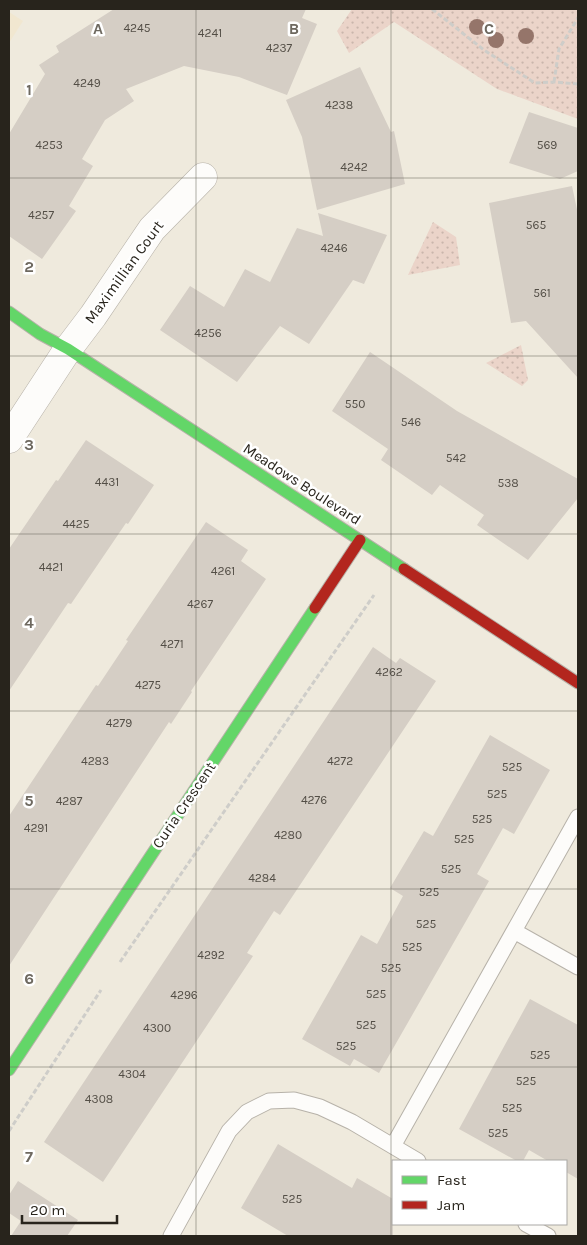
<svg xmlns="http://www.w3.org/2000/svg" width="587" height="1245" viewBox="0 0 587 1245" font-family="Karla,sans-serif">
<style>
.built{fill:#f1e7d0}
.green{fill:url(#green-dots)}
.building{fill:#d5cec5}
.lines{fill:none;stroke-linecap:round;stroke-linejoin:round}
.lane-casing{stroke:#b7b2a9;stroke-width:17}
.street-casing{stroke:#b7b2a9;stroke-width:29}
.fast-casing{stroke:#b7b2a9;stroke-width:13}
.jam-casing{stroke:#b7b2a9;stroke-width:13}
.path{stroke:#cecdc9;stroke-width:3;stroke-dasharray:5 2.5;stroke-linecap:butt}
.lane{stroke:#fdfcfa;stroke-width:15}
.street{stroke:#fdfcfa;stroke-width:28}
.fast{stroke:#63d668;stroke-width:11}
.jam{stroke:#b3261e;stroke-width:11}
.tree{fill:#95756a}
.grid{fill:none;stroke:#6e6960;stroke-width:1;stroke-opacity:0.55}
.labels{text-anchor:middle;stroke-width:5;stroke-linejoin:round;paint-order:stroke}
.number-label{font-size:12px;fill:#534e46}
.street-label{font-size:15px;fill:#28241c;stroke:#fff}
.grid-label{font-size:16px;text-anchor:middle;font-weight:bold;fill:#6e6960;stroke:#fff;stroke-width:5;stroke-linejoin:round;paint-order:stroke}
</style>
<defs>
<pattern id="green-dots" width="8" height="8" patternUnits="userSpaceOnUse" patternTransform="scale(1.25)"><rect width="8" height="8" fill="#ebd4c9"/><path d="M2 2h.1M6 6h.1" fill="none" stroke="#cab6ac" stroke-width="1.8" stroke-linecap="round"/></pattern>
</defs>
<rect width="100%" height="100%" fill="#efeadd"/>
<path class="built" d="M 9,12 L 23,21 L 9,43 Z"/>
<path class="green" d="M 352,9 L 578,9 L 578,119 L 497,89 L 394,22 L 349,53 L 337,31 Z
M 433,222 L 456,237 L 460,265 L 408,275 Z
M 521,345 L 528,380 L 522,386 L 486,363 Z"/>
<path class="building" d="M 114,9 L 306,9 L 302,18 L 317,24 L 287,95 L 239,77 L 184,66 L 126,89 L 134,101 L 105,120 L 82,159 L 93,166 L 69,206 L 76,211 L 42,259 L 9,236 L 9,134 L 45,74 L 39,65 L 59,52 L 56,46 Z
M 360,67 L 391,132 L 394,131 L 405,184 L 317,210 L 302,137 L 286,100 Z
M 529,112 L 578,128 L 578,171 L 560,179 L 509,163 Z
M 572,186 L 578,214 L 578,378 L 526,321 L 511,323 L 489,203 Z
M 318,213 L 387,235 L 364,284 L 353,280 L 309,344 L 280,326 L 237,382 L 160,330 L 190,286 L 224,307 L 245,269 L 270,282 L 297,228 L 323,236 Z
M 370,352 L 457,411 L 578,479 L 578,498 L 528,560 L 477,525 L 484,515 L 440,485 L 432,495 L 381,460 L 388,449 L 332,411 Z
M 86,440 L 154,485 L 128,524 L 126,523 L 71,604 L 68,603 L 9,691 L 9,549 L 56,480 L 58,481 Z
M 206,522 L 248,550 L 241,561 L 266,579 L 191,691 L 192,692 L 171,724 L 169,722 L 9,966 L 9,816 L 96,685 L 98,686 L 128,641 L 126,640 Z
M 373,647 L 396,663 L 400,658 L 436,681 L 280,915 L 274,911 L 247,953 L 253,956 L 103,1182 L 44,1142 Z
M 490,735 L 550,770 L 514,834 L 503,828 L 477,874 L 489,881 L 379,1073 L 354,1059 L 350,1066 L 302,1039 L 361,935 L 377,944 L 403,896 L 390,888 L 424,831 L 433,836 Z
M 530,999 L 578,1025 L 578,1179 L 566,1172 L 566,1161 L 548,1161 L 529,1150 L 523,1161 L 517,1161 L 459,1129 Z
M 278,1144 L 352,1188 L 357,1178 L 393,1199 L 393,1236 L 288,1236 L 241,1208 Z
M 18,1181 L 78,1220 L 67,1236 L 11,1236 L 21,1221 L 9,1213 L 9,1195 Z"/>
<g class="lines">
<g class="lane-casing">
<path id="lane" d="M 514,931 L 578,967
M 393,1146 L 578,817
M 526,1224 L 548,1236
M 171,1236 L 229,1131 L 247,1112 L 269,1101 L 294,1100 L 320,1107 L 352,1122 L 418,1161"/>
</g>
<g class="street-casing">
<path id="street" d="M 9,439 L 68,349 L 93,316 L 152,229 L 203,177"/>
</g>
<g class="fast-casing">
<path id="fast" d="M 9,312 L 40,334 L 68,349 L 404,569
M 9,1070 L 315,608"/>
</g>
<g class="jam-casing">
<path id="jam" d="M 404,569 L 578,683
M 315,608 L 360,540"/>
</g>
<path class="path" d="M 432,9 L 484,50 L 535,83 L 554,82 L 578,84
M 554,82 L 559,49 L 578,18
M 120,962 L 374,595
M 9,1131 L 101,990"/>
<use href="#lane" class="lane"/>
<use href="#street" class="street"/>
<use href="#fast" class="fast"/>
<use href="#jam" class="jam"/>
</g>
<g class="tree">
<circle cx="477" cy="27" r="8"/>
<circle cx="526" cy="36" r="8"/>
<circle cx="496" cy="40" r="8"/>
</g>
<path class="grid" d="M 196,9 L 196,1236M 391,9 L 391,1236M 9,178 L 578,178M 9,356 L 578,356M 9,534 L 578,534M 9,711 L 578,711M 9,889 L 578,889M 9,1067 L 578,1067"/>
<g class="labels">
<g class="number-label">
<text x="137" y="32">4245</text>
<text x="210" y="37">4241</text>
<text x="279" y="52">4237</text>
<text x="87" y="87">4249</text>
<text x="339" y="109">4238</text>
<text x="49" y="149">4253</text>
<text x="547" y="149">569</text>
<text x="354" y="171">4242</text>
<text x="41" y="219">4257</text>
<text x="536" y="229">565</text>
<text x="334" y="252">4246</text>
<text x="542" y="297">561</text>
<text x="208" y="337">4256</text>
<text x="355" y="408">550</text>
<text x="411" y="426">546</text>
<text x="456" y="462">542</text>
<text x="107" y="486">4431</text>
<text x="508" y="487">538</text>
<text x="76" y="528">4425</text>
<text x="51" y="571">4421</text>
<text x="223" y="575">4261</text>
<text x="200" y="608">4267</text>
<text x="172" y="648">4271</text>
<text x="389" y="676">4262</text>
<text x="148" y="689">4275</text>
<text x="119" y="727">4279</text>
<text x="95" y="765">4283</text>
<text x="340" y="765">4272</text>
<text x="512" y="771">525</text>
<text x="497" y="798">525</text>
<text x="314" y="804">4276</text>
<text x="69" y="805">4287</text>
<text x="482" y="823">525</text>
<text x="36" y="832">4291</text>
<text x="288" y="839">4280</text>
<text x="464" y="843">525</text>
<text x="451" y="873">525</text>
<text x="262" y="882">4284</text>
<text x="429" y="896">525</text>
<text x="426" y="928">525</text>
<text x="412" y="951">525</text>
<text x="211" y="959">4292</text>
<text x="391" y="972">525</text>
<text x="376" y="998">525</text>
<text x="184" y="999">4296</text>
<text x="366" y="1029">525</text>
<text x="157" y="1032">4300</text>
<text x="346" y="1050">525</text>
<text x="540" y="1059">525</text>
<text x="132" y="1078">4304</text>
<text x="526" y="1085">525</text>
<text x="99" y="1103">4308</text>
<text x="512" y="1112">525</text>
<text x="498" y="1137">525</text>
<text x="292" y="1203">525</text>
</g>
<g class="street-label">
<text transform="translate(124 272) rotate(-54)" y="5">Maximillian Court</text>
<text transform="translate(302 484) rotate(33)" y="5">Meadows Boulevard</text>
<text transform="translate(184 805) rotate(-56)" y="5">Curia Crescent</text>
</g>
</g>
<g class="grid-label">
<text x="98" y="34">A</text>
<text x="294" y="34">B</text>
<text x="489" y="34">C</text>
<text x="29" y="95">1</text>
<text x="29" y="272">2</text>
<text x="29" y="450">3</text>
<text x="29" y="628">4</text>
<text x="29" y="806">5</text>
<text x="29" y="984">6</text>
<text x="29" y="1162">7</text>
</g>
<rect width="587" height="1245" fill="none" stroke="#28241c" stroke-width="20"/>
<rect x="392" y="1160" width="175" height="65" fill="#ffffff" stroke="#a9a7a4"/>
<rect x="402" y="1176" width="25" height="8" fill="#63d668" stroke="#a9a7a4"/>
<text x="437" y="1185" font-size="15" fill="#28241c">Fast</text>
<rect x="402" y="1201" width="25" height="8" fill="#b3261e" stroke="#a9a7a4"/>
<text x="437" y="1210" font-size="15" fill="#28241c">Jam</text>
<path d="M22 1215v8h95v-8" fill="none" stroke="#28241c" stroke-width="2.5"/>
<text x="30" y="1215" font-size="15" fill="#28241c" stroke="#ffffff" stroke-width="4" paint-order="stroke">20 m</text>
</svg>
